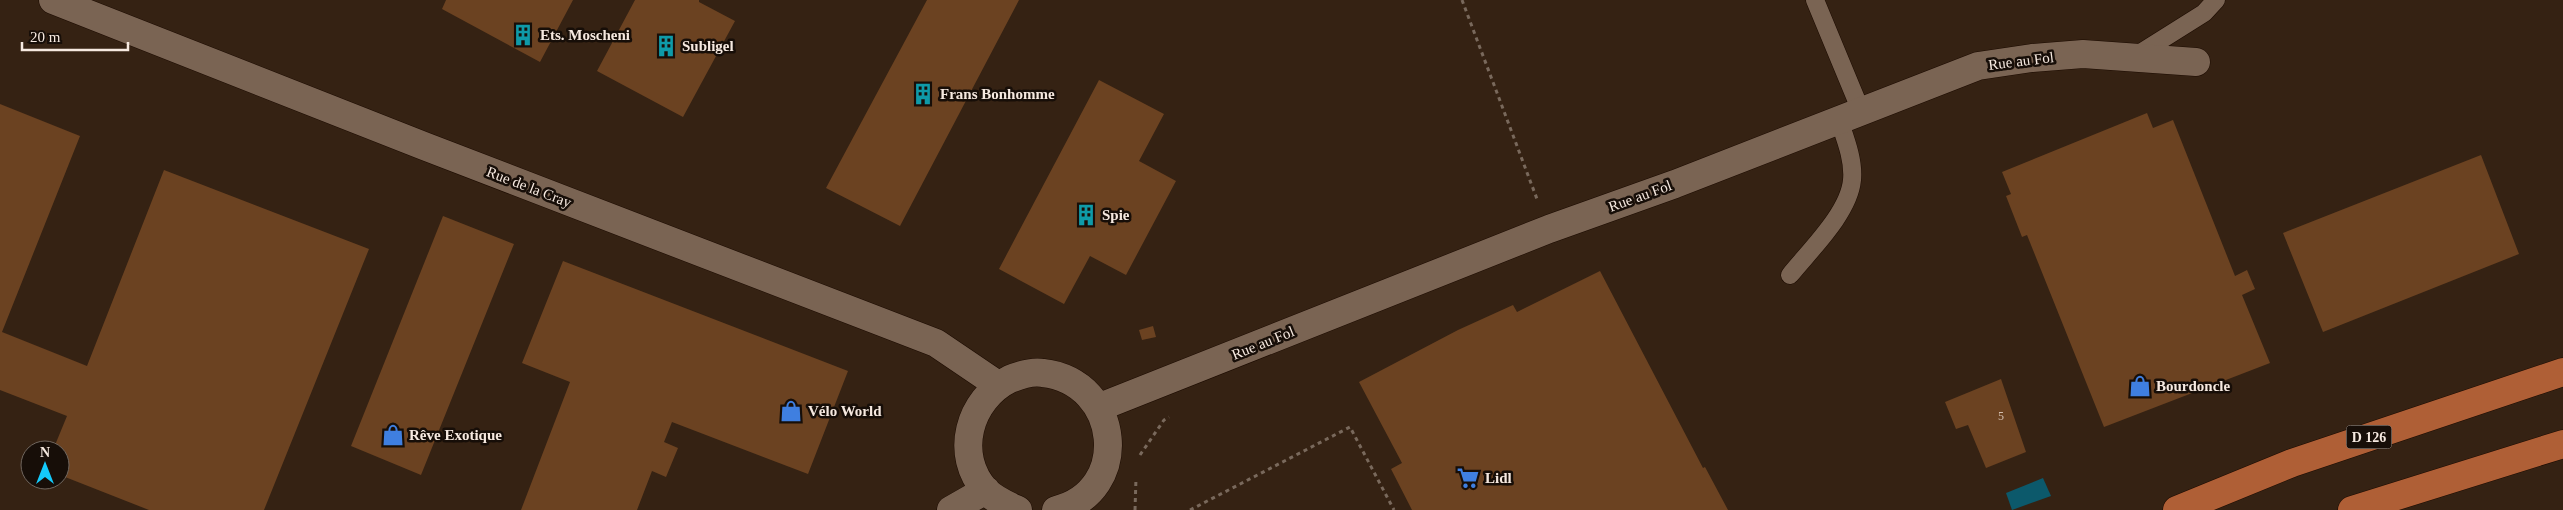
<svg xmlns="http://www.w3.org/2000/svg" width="2563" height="510" viewBox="0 0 2563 510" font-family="'Times New Roman',serif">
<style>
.water{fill:#0c596b}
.building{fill:#6b4221}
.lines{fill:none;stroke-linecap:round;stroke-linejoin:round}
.service-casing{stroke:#1c0b01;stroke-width:19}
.minor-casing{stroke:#1c0b01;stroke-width:29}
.primary-casing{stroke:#1c0b01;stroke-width:29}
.path{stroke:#79695c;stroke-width:3;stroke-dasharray:4 4;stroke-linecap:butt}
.service{stroke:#7a6453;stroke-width:18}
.minor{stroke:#7a6453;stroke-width:28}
.primary{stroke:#af5f36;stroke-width:28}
.labels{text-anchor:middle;stroke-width:5;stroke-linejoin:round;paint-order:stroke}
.number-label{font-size:12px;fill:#d3bfb0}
.shield{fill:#170e08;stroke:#b3a79f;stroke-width:1}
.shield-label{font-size:14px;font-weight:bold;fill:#f6e9e0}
.poi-label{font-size:15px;font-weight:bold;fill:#f6e9e0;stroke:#170e08;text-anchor:start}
.street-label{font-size:15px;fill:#f6e9e0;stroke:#170e08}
</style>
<rect width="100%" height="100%" fill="#352213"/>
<path class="water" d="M 2043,478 L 2051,496 L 2012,510 L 2006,493 Z"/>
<path class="building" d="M 446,0 L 573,0 L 540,62 L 442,9 Z
M 635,0 L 699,0 L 699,2 L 735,21 L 683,117 L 597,71 Z
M 927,0 L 1019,0 L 900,226 L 826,188 Z
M 1099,80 L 1164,114 L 1139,161 L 1176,181 L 1126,275 L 1090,256 L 1064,304 L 999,269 Z
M 0,104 L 80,136 L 2,332 L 87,366 L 164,170 L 369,249 L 264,510 L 149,510 L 60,475 L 60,450 L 53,450 L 67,416 L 0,390 Z
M 2147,113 L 2153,128 L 2173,120 L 2235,276 L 2247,270 L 2255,289 L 2242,295 L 2270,363 L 2104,427 L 2027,235 L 2022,237 L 2006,196 L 2011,194 L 2002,172 Z
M 2481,155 L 2519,254 L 2323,332 L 2283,233 Z
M 443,216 L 514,244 L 421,475 L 351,446 Z
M 563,261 L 848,371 L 808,474 L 672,422 L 664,442 L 678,448 L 666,477 L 652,471 L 637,510 L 521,510 L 570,382 L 522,363 Z
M 1600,271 L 1703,468 L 1705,467 L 1728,510 L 1412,510 L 1391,469 L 1402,463 L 1359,382 L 1458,330 L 1513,305 L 1517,312 Z
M 1153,326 L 1156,337 L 1142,340 L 1139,330 Z
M 2001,379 L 2026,452 L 1986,468 L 1968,425 L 1956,429 L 1945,402 Z"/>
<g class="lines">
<g class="service-casing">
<path id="service" d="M 1815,0 L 1861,111
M 2134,57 L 2204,13 L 2216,0
M 1790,275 C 1810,250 1849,213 1852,180 C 1854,160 1845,138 1839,120"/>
</g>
<g class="minor-casing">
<path id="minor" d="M 53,0 L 424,146 L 936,343 L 998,385
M 1100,407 L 1549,229 L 1675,184 L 1978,66 L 2032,58 L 2083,54 L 2196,62
M 951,510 L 986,490
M 1018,510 C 1007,505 995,500 986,491 C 953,455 969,399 1010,379 C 1020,375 1033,371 1043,373 C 1122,382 1132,492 1056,510"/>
</g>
<g class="primary-casing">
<path id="primary" d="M 2177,510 L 2292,463 L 2563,372
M 2352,510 L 2563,444"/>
</g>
<path class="path" d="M 1462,0 L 1537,199
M 1140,455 L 1164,420 L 1169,417
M 1135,510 L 1136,478
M 1190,510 L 1350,427 L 1394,510"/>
<use href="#service" class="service"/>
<use href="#minor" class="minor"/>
<use href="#primary" class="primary"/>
</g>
<defs>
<g id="building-bare" transform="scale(1.725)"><path d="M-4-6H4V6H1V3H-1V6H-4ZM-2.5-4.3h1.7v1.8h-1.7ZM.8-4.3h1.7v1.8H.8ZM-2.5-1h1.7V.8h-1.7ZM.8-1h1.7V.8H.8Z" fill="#0f9aa8" stroke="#170e08" stroke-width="2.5" paint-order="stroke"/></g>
<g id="shop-bare" transform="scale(1.725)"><path d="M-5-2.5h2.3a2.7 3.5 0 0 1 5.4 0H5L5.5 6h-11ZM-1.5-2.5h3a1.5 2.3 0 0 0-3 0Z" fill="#3f7fe0" stroke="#170e08" stroke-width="2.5" paint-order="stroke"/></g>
<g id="supermarket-bare" transform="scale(1.725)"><path d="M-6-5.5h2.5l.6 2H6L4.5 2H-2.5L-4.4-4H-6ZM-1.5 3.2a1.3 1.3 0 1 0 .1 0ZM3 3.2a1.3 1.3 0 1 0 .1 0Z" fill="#3f7fe0" stroke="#170e08" stroke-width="2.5" paint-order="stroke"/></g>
</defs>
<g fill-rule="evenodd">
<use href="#building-bare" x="523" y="35"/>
<use href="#building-bare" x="666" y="46"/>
<use href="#building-bare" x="923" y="94"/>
<use href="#building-bare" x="1086" y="215"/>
<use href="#shop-bare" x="2140" y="386"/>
<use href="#shop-bare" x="791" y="411"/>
<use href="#shop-bare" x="393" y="435"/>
<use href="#supermarket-bare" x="1468" y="478"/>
</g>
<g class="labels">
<g class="number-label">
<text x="2001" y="420">5</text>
</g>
<rect class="shield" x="2346.5" y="425.5" width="45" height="23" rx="4"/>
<g class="shield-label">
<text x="2369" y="442">D 126</text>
</g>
<g class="poi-label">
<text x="540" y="40">Ets. Moscheni</text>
<text x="682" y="51">Subligel</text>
<text x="940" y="99">Frans Bonhomme</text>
<text x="1102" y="220">Spie</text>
<text x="2156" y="391">Bourdoncle</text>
<text x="808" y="416">Vélo World</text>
<text x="409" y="440">Rêve Exotique</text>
<text x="1485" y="483">Lidl</text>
</g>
<g class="street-label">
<text transform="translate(2021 61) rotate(-7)" y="5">Rue au Fol</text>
<text transform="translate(529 187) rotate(21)" y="5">Rue de la Cray</text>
<text transform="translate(1640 196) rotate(-20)" y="5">Rue au Fol</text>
<text transform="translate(1263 343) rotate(-22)" y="5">Rue au Fol</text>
</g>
</g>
<g transform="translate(45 465)"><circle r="24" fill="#170e08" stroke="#70665e"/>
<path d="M0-4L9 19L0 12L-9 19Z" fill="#14cafb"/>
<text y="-8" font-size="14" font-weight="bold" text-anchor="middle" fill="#f6e9e0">N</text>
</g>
<path d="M22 42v8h106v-8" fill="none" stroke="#f6e9e0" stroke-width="2.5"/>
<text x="30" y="42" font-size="15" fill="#f6e9e0" stroke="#170e08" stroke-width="4" paint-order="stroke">20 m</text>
</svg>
